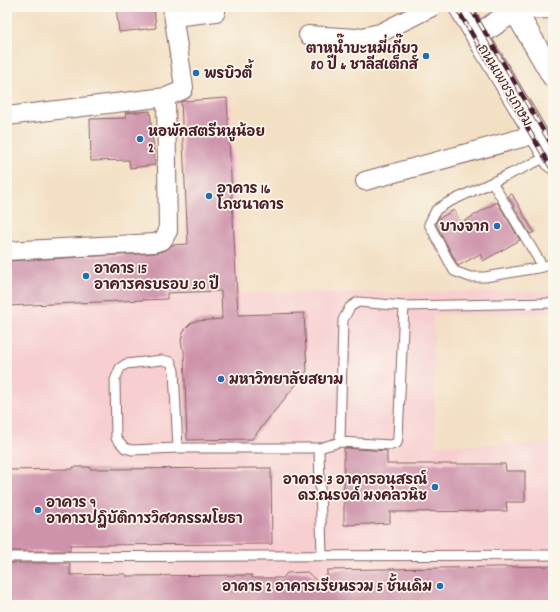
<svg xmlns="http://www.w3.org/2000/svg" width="560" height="612" viewBox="0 0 560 612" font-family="Dekko,'Playpen Sans Thai',sans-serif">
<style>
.built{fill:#f7cfd0}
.building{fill:#ce93ab}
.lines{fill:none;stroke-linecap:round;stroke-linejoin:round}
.lane-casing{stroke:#856361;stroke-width:11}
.street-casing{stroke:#856361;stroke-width:20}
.primary-casing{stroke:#856361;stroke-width:24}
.lane{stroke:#fff;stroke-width:9}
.street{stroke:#fff;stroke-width:18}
.primary{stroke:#fff;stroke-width:22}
.rail-casing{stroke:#4a1f2b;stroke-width:4.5}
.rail{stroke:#fbf7ec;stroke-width:3;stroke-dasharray:9;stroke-linecap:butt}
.poi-dot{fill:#1f6fb2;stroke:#fbf7ec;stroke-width:1.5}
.labels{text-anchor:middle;stroke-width:3.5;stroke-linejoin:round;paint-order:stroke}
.poi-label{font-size:14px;font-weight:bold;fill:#4a1f2b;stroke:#fbf7ec;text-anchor:start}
.street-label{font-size:14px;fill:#4a1f2b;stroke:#fbf7ec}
</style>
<rect width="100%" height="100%" fill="#fbf7ec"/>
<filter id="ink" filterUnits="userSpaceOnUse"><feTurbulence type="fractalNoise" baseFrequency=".025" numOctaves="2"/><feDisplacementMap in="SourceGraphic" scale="8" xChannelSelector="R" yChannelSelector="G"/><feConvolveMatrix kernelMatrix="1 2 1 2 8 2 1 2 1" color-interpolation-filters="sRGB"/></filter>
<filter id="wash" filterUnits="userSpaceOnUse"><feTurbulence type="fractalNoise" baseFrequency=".012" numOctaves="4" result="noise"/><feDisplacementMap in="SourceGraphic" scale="16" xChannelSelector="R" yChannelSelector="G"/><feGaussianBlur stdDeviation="0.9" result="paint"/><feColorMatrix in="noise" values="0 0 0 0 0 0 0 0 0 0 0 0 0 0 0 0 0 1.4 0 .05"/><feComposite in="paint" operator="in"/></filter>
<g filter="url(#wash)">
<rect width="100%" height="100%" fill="#f3e0c4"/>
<path class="built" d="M 231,95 L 241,293 L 553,291 L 553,313 L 433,315 L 436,445 L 553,444 L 553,605 L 7,605 L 7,248 L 185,241 L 177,97 Z"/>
<g id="blocks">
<path class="building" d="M 116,7 L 154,7 L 156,28 L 119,32 Z
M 227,98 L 238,315 L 304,313 L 307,371 L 252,439 L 187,440 L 184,350 L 182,347 L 181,340 L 183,333 L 186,328 L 191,323 L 196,321 L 222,319 L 221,291 L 167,293 L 167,299 L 7,306 L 7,261 L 155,253 L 166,250 L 172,245 L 188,244 L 181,102 L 185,101 Z
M 150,111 L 155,165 L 130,168 L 129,160 L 91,161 L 90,119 L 126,118 L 125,113 Z
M 512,194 L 534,232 L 530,234 L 508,196 Z
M 497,202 L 520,240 L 483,261 L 480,254 L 458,266 L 436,224 L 438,219 L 454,210 L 461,223 Z
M 344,448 L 387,451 L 387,464 L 505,464 L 506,471 L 525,471 L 525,502 L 506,502 L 507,511 L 390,512 L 390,523 L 344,525 Z
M 73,467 L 90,467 L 90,469 L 271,468 L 272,544 L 70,545 L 70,551 L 7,551 L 7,470 L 73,469 Z
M 7,563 L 70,563 L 70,575 L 126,574 L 126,576 L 252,575 L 252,578 L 283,578 L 287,573 L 307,572 L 327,590 L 327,570 L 553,566 L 553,602 L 377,605 L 7,605 Z"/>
</g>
</g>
<g filter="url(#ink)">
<use href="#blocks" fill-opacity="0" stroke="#856361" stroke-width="1"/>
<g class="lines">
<g class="lane-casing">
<path id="lane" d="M 549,156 L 447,203 L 436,210 L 429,224 L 454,271 L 470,277 L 485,277 L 543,267 L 553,263
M 492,182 L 543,267
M 404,306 L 398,437 L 397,443 L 391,445 L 340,442 L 343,320 L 350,307 L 358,302 L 404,306 L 553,303
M 178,448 L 174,371 L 171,362 L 162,360 L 126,364 L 120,368 L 115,380 L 116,438 L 125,448 L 132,450 L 178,448 L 319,448
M 322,556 L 319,448 L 340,442
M 7,557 L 553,555"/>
</g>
<g class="street-casing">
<path id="street" d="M 515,10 L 553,9
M 174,17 L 216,12
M 308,35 L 357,38 L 380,33 L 432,7
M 7,116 L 166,97 L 183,90 L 184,87 L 172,7
M 365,181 L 536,134
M 7,251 L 154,243 L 163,240 L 168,231 L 166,97"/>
</g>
<g class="primary-casing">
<path id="primary" d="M 460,7 L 553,162
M 513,7 L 553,76
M 477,36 L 515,10"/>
</g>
<use href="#lane" class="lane"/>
<use href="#street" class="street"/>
<use href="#primary" class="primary"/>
<g class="rail-casing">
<path id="rail" d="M 456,7 L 553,171
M 470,7 L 553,147"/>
</g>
<use href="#rail" class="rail"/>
</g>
</g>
<g class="poi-dot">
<circle cx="426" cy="56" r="4"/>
<circle cx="196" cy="73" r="4"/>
<circle cx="140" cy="139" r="4"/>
<circle cx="209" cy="196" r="4"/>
<circle cx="497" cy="226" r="4"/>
<circle cx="86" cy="276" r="4"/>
<circle cx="221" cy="379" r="4"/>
<circle cx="435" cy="487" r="4"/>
<circle cx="38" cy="510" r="4"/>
<circle cx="440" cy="586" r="4"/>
</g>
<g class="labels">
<g class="poi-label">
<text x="418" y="53" text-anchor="end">ตาหน๊ำบะหมี่เกี๊ยว<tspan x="418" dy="16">80 ปี &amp; ชาลีสเต็กส์</tspan></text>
<text x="204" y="78">พรบิวตี้</text>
<text x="148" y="136">หอพักสตรีหนูน้อย<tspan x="148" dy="16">2</tspan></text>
<text x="217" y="193">อาคาร 16<tspan x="217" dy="16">โภชนาคาร</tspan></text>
<text x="489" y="231" text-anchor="end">บางจาก</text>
<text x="94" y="273">อาคาร 15<tspan x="94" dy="16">อาคารครบรอบ 30 ปี</tspan></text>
<text x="229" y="384">มหาวิทยาลัยสยาม</text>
<text x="427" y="484" text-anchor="end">อาคาร 3 อาคารอนุสรณ์<tspan x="427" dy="16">ดร.ณรงค์ มงคลวนิช</tspan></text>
<text x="46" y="507">อาคาร 9<tspan x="46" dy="16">อาคารปฏิบัติการวิศวกรรมโยธา</tspan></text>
<text x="432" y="591" text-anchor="end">อาคาร 2 อาคารเรียนรวม 5 ชั้นเดิม</text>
</g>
<g class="street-label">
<text transform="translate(506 85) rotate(59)" y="5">ถนนเพชรเกษม</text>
</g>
</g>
<rect width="560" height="612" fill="none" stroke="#fbf7ec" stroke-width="24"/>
</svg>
